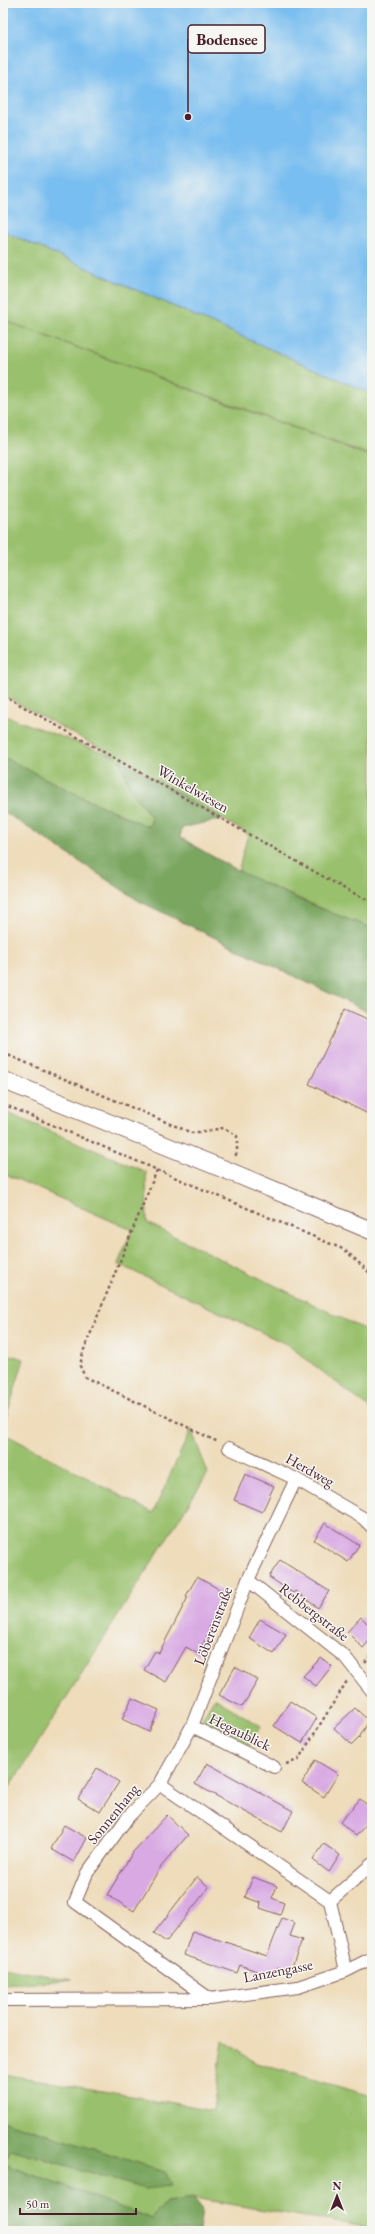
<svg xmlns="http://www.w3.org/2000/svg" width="375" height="2234" viewBox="0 0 375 2234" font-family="'EB Garamond',serif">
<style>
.green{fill:#99c06c;stroke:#72704c}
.forest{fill:#7aa660;stroke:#626246}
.water{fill:#79bef0;stroke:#626e8e}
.building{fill:#d8a9e3}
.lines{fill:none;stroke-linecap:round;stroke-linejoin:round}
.minor-casing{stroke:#83615d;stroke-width:14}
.secondary-casing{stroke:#83615d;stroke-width:19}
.path{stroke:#83615d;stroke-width:2.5;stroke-dasharray:3 3;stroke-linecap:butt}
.minor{stroke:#fff;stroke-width:12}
.secondary{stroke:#fff;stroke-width:17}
.labels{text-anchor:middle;stroke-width:3;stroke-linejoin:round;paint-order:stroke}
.street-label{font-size:15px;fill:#4a1f2b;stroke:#f6f6f2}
.leader{fill:none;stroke:#4a1f2b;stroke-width:1.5}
.callout-dot{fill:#4a1f2b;stroke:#f6f6f2;stroke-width:1.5}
.callout{fill:#f6f6f2;stroke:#4a1f2b;stroke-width:1.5}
.callout-label{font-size:16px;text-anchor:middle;font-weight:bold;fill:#4a1f2b}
</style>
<rect width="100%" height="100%" fill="#f6f6f2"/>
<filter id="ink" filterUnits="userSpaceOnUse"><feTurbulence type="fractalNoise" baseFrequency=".025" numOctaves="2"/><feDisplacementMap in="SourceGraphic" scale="8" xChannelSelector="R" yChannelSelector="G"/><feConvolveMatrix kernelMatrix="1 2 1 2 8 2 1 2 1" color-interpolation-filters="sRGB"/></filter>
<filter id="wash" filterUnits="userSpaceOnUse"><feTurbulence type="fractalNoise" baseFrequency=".012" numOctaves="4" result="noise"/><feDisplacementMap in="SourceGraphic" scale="16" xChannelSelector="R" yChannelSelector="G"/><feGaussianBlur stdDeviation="0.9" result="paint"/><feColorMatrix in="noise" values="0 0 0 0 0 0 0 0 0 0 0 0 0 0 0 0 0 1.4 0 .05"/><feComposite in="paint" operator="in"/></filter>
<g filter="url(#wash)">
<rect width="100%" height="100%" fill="#eedcba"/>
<path class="green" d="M 3,231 L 372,394 L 372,456 L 3,320 Z
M 3,320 L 372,457 L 372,928 L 339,916 L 238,872 L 248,834 L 120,759 L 132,792 L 152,818 L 149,827 L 86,799 L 3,757 L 3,715 L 116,757 L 3,695 Z
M 3,1111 L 146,1172 L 147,1223 L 372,1333 L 372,1410 L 288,1345 L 118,1264 L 132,1230 L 3,1173 Z
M 3,1353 L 24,1359 L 3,1428 Z
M 191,1429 L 208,1473 L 3,1798 L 3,1433 L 153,1513 Z
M 214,1698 L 261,1726 L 247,1748 L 199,1724 Z
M 3,1967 L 71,1980 L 3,1984 Z
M 223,2040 L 256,2063 L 372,2096 L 372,2228 L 193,2198 L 166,2202 L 152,2219 L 4,2164 L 11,2149 L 145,2189 L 164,2171 L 3,2121 L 3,2074 L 213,2110 Z
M 3,2225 L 24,2231 L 3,2231 Z"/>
<path class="forest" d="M 3,757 L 86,799 L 149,827 L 152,818 L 132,792 L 119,759 L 222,819 L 182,828 L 180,837 C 240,875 305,904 372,928 L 372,1014 L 139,901 L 3,811 Z
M 3,2121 L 164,2171 L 171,2186 L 145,2189 L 11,2149 L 4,2164 L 152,2219 L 166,2202 L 193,2198 L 202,2210 L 199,2231 L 24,2231 L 3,2225 Z"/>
<path class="water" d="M 3,3 L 372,3 L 372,394 L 3,231 Z"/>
<g id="blocks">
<path class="building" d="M 345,1009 L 372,1021 L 372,1116 L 309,1084 Z
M 245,1474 L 274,1486 L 262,1512 L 234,1500 Z
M 325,1523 L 359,1545 L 348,1562 L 314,1540 Z
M 280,1560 L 329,1591 L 318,1608 L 295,1591 L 293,1593 L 269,1577 Z
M 197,1577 L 228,1594 L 209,1628 L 211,1629 L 198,1654 L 186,1647 L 166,1682 L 144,1670 L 155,1651 L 159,1653 L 188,1597 L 186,1596 Z
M 361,1617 L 372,1628 L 372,1638 L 363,1648 L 347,1632 Z
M 260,1619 L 286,1634 L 274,1654 L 249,1638 Z
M 321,1658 L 332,1666 L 316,1686 L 303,1676 Z
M 235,1667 L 258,1680 L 242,1707 L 219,1695 Z
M 132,1698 L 159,1710 L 149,1732 L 122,1719 Z
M 290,1701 L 317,1718 L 302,1743 L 274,1726 Z
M 355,1708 L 369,1721 L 359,1738 L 352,1745 L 334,1728 Z
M 315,1760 L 338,1774 L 324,1797 L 302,1783 Z
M 207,1763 L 293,1811 L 282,1832 L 195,1784 Z
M 97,1768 L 119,1782 L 100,1812 L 78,1799 Z
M 360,1799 L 372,1809 L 372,1818 L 356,1836 L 340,1822 Z
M 167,1815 L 188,1835 L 160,1868 L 134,1911 L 107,1895 L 133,1852 Z
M 64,1825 L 87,1838 L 74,1862 L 51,1849 Z
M 324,1844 L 340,1855 L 329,1872 L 313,1860 Z
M 197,1877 L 209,1887 L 166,1942 L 154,1933 Z
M 253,1877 L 277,1886 L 272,1898 L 284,1903 L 280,1915 L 260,1908 L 261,1903 L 245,1897 Z
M 282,1918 L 295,1923 L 290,1936 L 302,1940 L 290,1972 L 277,1967 L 273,1977 L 240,1965 L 237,1973 L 184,1955 L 192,1931 L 267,1956 Z"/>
</g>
</g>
<g filter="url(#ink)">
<use href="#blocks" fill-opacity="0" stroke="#83615d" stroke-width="1"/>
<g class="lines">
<g class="minor-casing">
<path id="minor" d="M 229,1448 L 296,1479 L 363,1518 L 372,1527
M 248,1580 L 345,1657 L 372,1691
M 192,1726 L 274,1767
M 160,1784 L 192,1726 L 248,1580 L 296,1479
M 330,1901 L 372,1864
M 210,1999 L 75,1902 L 87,1873 L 128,1817 L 160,1784 L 330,1901 L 346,1971
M 3,2000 L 210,1999 L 298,1987 L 346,1971 L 372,1958"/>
</g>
<g class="secondary-casing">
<path id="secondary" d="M 3,1080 L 231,1172 L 372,1231"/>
</g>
<path class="path" d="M 3,695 L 347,890 L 372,902
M 3,1053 L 192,1133 L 224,1128 L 237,1136 L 237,1151 L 235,1158
M 3,1104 L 345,1250 L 372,1275
M 157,1170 L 83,1352 L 80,1366 L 85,1377 L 218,1442
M 365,1663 L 372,1654
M 286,1764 L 298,1760 L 347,1681"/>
<use href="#minor" class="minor"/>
<use href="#secondary" class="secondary"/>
</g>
</g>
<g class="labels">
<g class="street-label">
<text transform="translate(193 789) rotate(30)" y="5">Winkelwiesen</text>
<text transform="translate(310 1470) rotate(29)" y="5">Herdweg</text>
<text transform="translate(314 1612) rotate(38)" y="5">Rebbergstraße</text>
<text transform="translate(213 1626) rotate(-69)" y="5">Löberenstraße</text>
<text transform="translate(240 1732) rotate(26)" y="5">Hegaublick</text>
<text transform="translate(113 1814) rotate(-51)" y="5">Sonnenhang</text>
<text transform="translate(278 1971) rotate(-11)" y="5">Lanzengasse</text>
</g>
</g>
<path class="leader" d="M188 117L188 39"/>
<circle class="callout-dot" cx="188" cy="117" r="4"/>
<rect class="callout" x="188" y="25" width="77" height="28" rx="4"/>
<g class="callout-label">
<text x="227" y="45">Bodensee</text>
</g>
<rect width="375" height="2234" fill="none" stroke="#f6f6f2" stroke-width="16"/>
<g transform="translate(337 2196)" stroke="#f6f6f2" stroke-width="3" paint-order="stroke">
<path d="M0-3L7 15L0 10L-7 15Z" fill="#4a1f2b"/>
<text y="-6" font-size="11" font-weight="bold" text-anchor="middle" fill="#4a1f2b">N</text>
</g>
<path d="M20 2208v6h116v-6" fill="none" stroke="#4a1f2b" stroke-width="2"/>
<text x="26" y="2208" font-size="12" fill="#4a1f2b" stroke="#f6f6f2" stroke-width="3" paint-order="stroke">50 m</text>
</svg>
